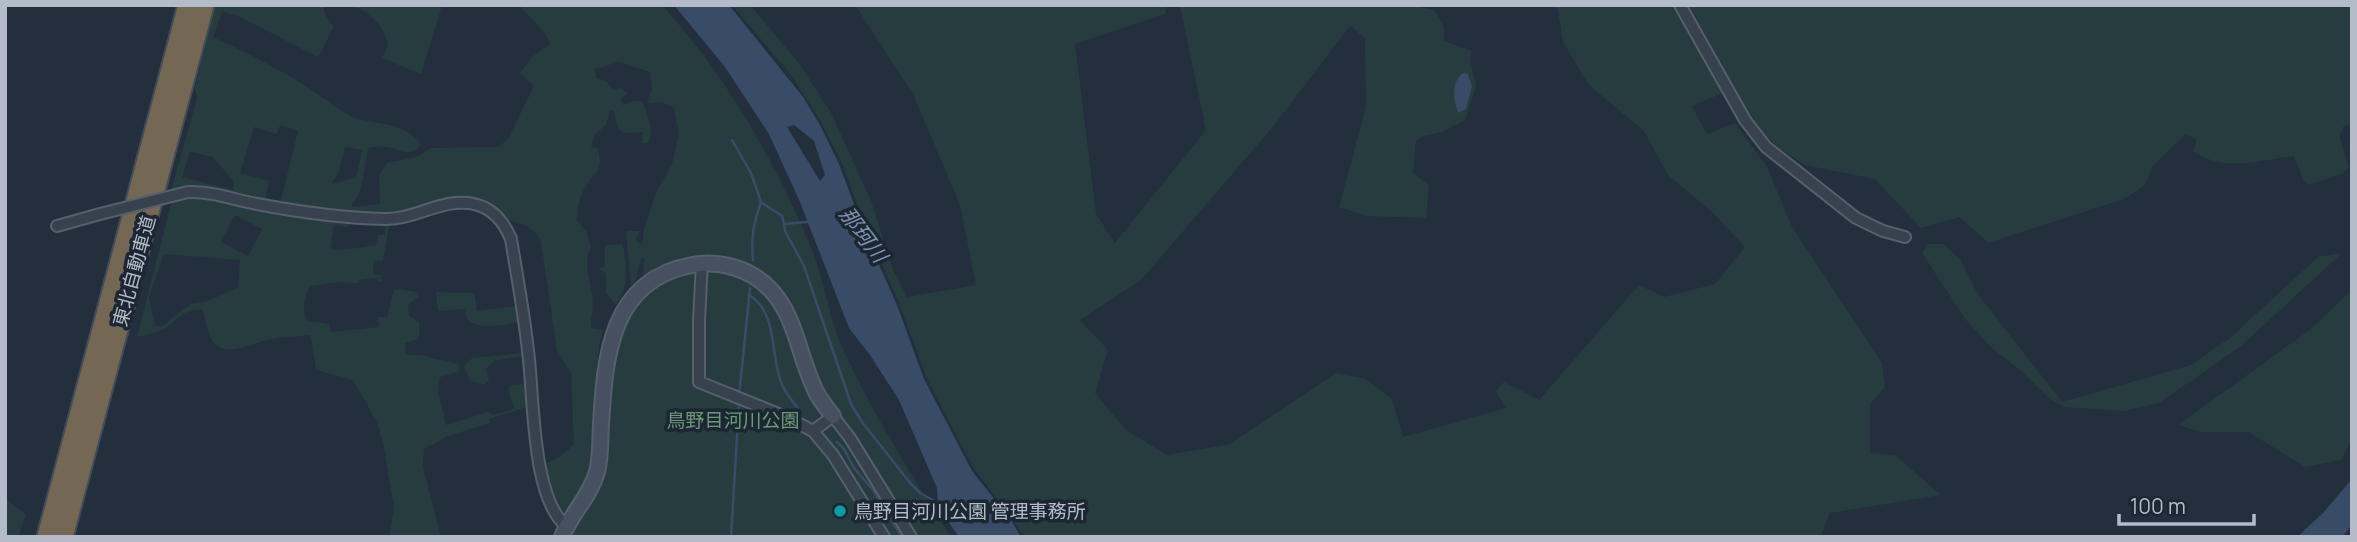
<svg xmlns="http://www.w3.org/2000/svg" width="2357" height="542" viewBox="0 0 2357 542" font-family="Manrope,'Noto Sans JP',sans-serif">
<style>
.green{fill:#263c3f;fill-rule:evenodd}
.water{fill:#394c67;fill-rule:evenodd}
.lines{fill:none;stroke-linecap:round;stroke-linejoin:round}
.stream{stroke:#394c67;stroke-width:2.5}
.street-casing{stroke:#565f6c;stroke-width:14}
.secondary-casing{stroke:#565f6c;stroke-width:18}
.highway-casing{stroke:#434c59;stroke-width:23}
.street{stroke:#38414e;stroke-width:10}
.secondary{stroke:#465061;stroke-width:14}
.highway{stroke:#746855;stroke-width:19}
.street-bridge-casing{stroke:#565f6c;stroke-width:14;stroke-linecap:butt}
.street-bridge{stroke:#38414e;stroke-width:10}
.culture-dot{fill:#0f9aa8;stroke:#1d2633;stroke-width:2.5}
.labels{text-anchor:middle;stroke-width:7;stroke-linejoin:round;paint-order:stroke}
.street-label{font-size:19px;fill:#b4bcc9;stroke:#1d2633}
.park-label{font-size:19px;fill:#6b9a76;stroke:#1d2633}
.poi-label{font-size:19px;fill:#b4bcc9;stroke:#1d2633;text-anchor:start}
.water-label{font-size:21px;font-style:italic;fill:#7c92b1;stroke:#1d2633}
</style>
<rect width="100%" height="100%" fill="#242f3e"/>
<path class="green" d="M 215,5 L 323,5 L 326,16 L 334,27 L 318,57 L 240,17 L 222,11 L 213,37 C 241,50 272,65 299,82 C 314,91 343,114 358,119 C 379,124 409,124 421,145 C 409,158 402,150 388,147 C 381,146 375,147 369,148 C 363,165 365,192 352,203 L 352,207 L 380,204 L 379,175 L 387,163 L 417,157 L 431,148 L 499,147 L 509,137 L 534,86 L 520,73 L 532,57 L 550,44 L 545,33 L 521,8 L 524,5 L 662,5 C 726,75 779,167 814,255 C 825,285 829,318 842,347 C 872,413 912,476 951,537 L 565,537 L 592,498 L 613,361 L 620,332 L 630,310 L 646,293 L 669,280 L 682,258 L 661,266 L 644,276 L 643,269 L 645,259 L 641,258 L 635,282 L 631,286 L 626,231 L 639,231 L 636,241 L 642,245 L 644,230 L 655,195 L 672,164 L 679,134 L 674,108 L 662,102 L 650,103 L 647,101 L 652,90 L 650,72 L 619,62 L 595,69 L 596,78 L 606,81 L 613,89 L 622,88 L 627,94 L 621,98 L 622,105 L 634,101 L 643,102 C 647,116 655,128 648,143 L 642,143 L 643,132 C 621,133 620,138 614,112 L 610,110 L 606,125 L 595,134 L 591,147 L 598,149 L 600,162 L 598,171 C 583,185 577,201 577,221 L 586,231 L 591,247 C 581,265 593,285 593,305 C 593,313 590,320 591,328 L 603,330 L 599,345 L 592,456 C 588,477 581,498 566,512 L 561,512 L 544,464 L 558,458 L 574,445 L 571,373 L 557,350 L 541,242 L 536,233 L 524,225 L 505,219 L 476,200 L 460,198 L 394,215 L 350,216 L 349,227 L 334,225 L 330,249 C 346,251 360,247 376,245 L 378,235 L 385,235 L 385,222 L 388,223 L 389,227 L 383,261 L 374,260 L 373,274 L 382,275 L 381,281 L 378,282 L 377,278 L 359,280 L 359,283 L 339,282 L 310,286 C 304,296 302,310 307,321 L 329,324 L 331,332 L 379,327 L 378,317 L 387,317 L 394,290 L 398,289 L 417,292 L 419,296 L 408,305 L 409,316 L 419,322 L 419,339 L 405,343 L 406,355 L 421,355 L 458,364 L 460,367 L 459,372 L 440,377 L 438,391 L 446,425 L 488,412 L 493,415 L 512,410 L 514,406 C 511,399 506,392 511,385 L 522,384 L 525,387 L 527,407 L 489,419 L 490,423 L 448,436 L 424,449 L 423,467 L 441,537 L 389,537 L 394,508 L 383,442 L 377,422 L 353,380 L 316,370 L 311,337 L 308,335 C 293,337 277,337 263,341 C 222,355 211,356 203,310 C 185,307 178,321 164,329 C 156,333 146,335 137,337 L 172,200 L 171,191 L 197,98 L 195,87 ZM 280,125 L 298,131 L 280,204 L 265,201 L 269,181 L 240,173 L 254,127 L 277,134 ZM 345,147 L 362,150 L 356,178 C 347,178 343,183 332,183 L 339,171 ZM 190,152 L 213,157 L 234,182 L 233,190 L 182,177 ZM 235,215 L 262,229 L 248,256 L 221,242 ZM 164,254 L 240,260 L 238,287 L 206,302 L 194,303 L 183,309 L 163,326 L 155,326 L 149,297 Z
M 352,5 L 439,5 L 441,9 L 421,74 L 382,58 L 388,45 C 384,25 370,13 352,5 Z
M 732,5 L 750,5 L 799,63 L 831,113 L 871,201 L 894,272 L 907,297 L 976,285 L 960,205 L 913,94 L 855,5 L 1167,5 L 1165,14 L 1075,44 L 1096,214 L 1115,243 L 1206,130 L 1180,6 L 1407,5 L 1434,10 L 1444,27 L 1444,41 L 1472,51 L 1470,60 L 1476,86 L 1465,120 L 1442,132 L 1423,136 L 1416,141 L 1413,173 L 1429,185 L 1426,218 L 1367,216 L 1339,207 L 1366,107 L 1365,38 L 1350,26 L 1272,128 L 1141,280 L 1080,320 L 1108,350 L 1095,393 L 1126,430 L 1167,455 L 1230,444 L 1336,373 L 1365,379 L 1392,399 L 1403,437 L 1506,408 L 1496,391 L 1504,382 L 1539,400 L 1639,285 L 1664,297 L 1715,284 L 1745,247 L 1712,212 L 1668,175 L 1644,131 L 1589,85 L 1563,42 L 1557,5 L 2352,5 L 2352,123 L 2343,127 L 2340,137 L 2349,167 L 2342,174 L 2308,185 L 2303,179 L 2294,156 C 2261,160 2223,173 2193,151 L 2197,140 L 2186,134 L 2153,166 L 2144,186 L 2124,199 L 1988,243 L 1960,217 L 1921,228 L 1875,179 L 1805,165 L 1776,146 L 1750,117 L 1734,88 L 1692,106 L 1707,134 L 1735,123 L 1767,167 L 1792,227 L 1882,363 L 1885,387 L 1870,404 L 1870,453 L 1895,455 L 1941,495 L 1830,513 L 1821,535 L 1810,537 L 1025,537 L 973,467 L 943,410 L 926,376 L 899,303 L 869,235 L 841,161 L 818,117 L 791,75 Z
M 623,244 C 626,264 630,289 616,305 L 606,293 L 606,274 L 599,269 L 605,267 L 605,245 Z
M 1927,244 L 1943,244 L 1960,259 L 1977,293 L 2062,402 L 2191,365 L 2230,338 L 2318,257 L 2342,253 L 2240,347 L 2159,403 L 2125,411 L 2064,407 L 2050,399 L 2020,370 L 1992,348 L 1966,320 L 1922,253 Z
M 2352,289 L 2352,439 L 2341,460 L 2305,467 L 2249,432 L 2201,432 L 2178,425 L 2311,329 Z
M 436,292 L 474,293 L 477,311 L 516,306 L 519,322 C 502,325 481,331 467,319 L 465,309 L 438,311 Z
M 519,328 L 524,356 L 495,360 L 486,369 L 489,381 L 485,384 C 471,384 468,379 464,366 L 472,358 L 522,353 Z
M 5,499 L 26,514 L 18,537 L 5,537 Z"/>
<path class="water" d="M 674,5 L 729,5 L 803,97 L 820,125 L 839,164 L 864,231 L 897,305 L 924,379 L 972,471 L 1011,520 L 1021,537 L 959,537 L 938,507 L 937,488 L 899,400 L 870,355 L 849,328 L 800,202 L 769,134 L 725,67 ZM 794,125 L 814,141 L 825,175 L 820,181 L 787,127 Z
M 1463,73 L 1468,74 L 1472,87 L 1466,109 L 1458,113 C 1454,100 1450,83 1463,73 Z
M 2352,479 L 2352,525 L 2342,537 L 2297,537 L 2323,513 Z"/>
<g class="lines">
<path class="stream" d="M 732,140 L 751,173 L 761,202 L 782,216 L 784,224 L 807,222
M 784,224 L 785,231 L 804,266 L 851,404 L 862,422 L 911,484 L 920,493 L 933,500
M 753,260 C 751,235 753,226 761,202
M 749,295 C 778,312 770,354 781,382 C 784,392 793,401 799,410
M 739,396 L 750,288
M 837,442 L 844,449 L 854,468 L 873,490 L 902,537
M 731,537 L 739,403"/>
<g class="street-casing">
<path id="street" d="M 1680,5 L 1745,120 L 1766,147 L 1856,218 L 1883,231 L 1905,237
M 188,192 C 211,191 235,200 257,204 C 299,212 342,218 385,219 C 414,220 444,197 474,204 C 492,208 504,222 511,239 C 517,276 524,313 528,351 C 534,394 531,497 566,526
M 57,226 L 100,214
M 702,263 L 699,320 L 699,382 L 786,417 L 813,431
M 884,537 L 833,455 L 813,431 L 833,416 L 850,438 L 911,537"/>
</g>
<g class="secondary-casing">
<path id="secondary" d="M 562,537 C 571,513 590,497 597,472 C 601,457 600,440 601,424 C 605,357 610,280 692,265 C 719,260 750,268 770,289 C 795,315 798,352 813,385 C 817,396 825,406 833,416"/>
</g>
<g class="highway-casing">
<path id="highway" d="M 47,537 L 188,5
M 63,537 L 204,5"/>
</g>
<use href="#street" class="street"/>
<use href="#secondary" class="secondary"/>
<use href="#highway" class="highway"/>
<g class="street-bridge-casing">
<path id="street-bridge" d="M 100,214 L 188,192"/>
</g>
<use href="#street-bridge" class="street-bridge"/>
</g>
<circle class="culture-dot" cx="840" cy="511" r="7"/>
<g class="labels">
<g class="street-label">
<text transform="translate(134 271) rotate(-75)" y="7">東北自動車道</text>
</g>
<g class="park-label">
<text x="733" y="427">鳥野目河川公園</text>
</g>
<g class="poi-label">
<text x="854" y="518">鳥野目河川公園 管理事務所</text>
</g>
<g class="water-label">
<text transform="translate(863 235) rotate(53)" y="7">那珂川</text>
</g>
</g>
<rect width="2357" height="542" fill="none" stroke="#b4bcc9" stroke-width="14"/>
<path d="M2119 514v10h135v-10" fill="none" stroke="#b4bcc9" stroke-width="3.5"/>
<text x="2130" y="514" font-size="21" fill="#b4bcc9" stroke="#1d2633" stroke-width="5" paint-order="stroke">100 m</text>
</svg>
